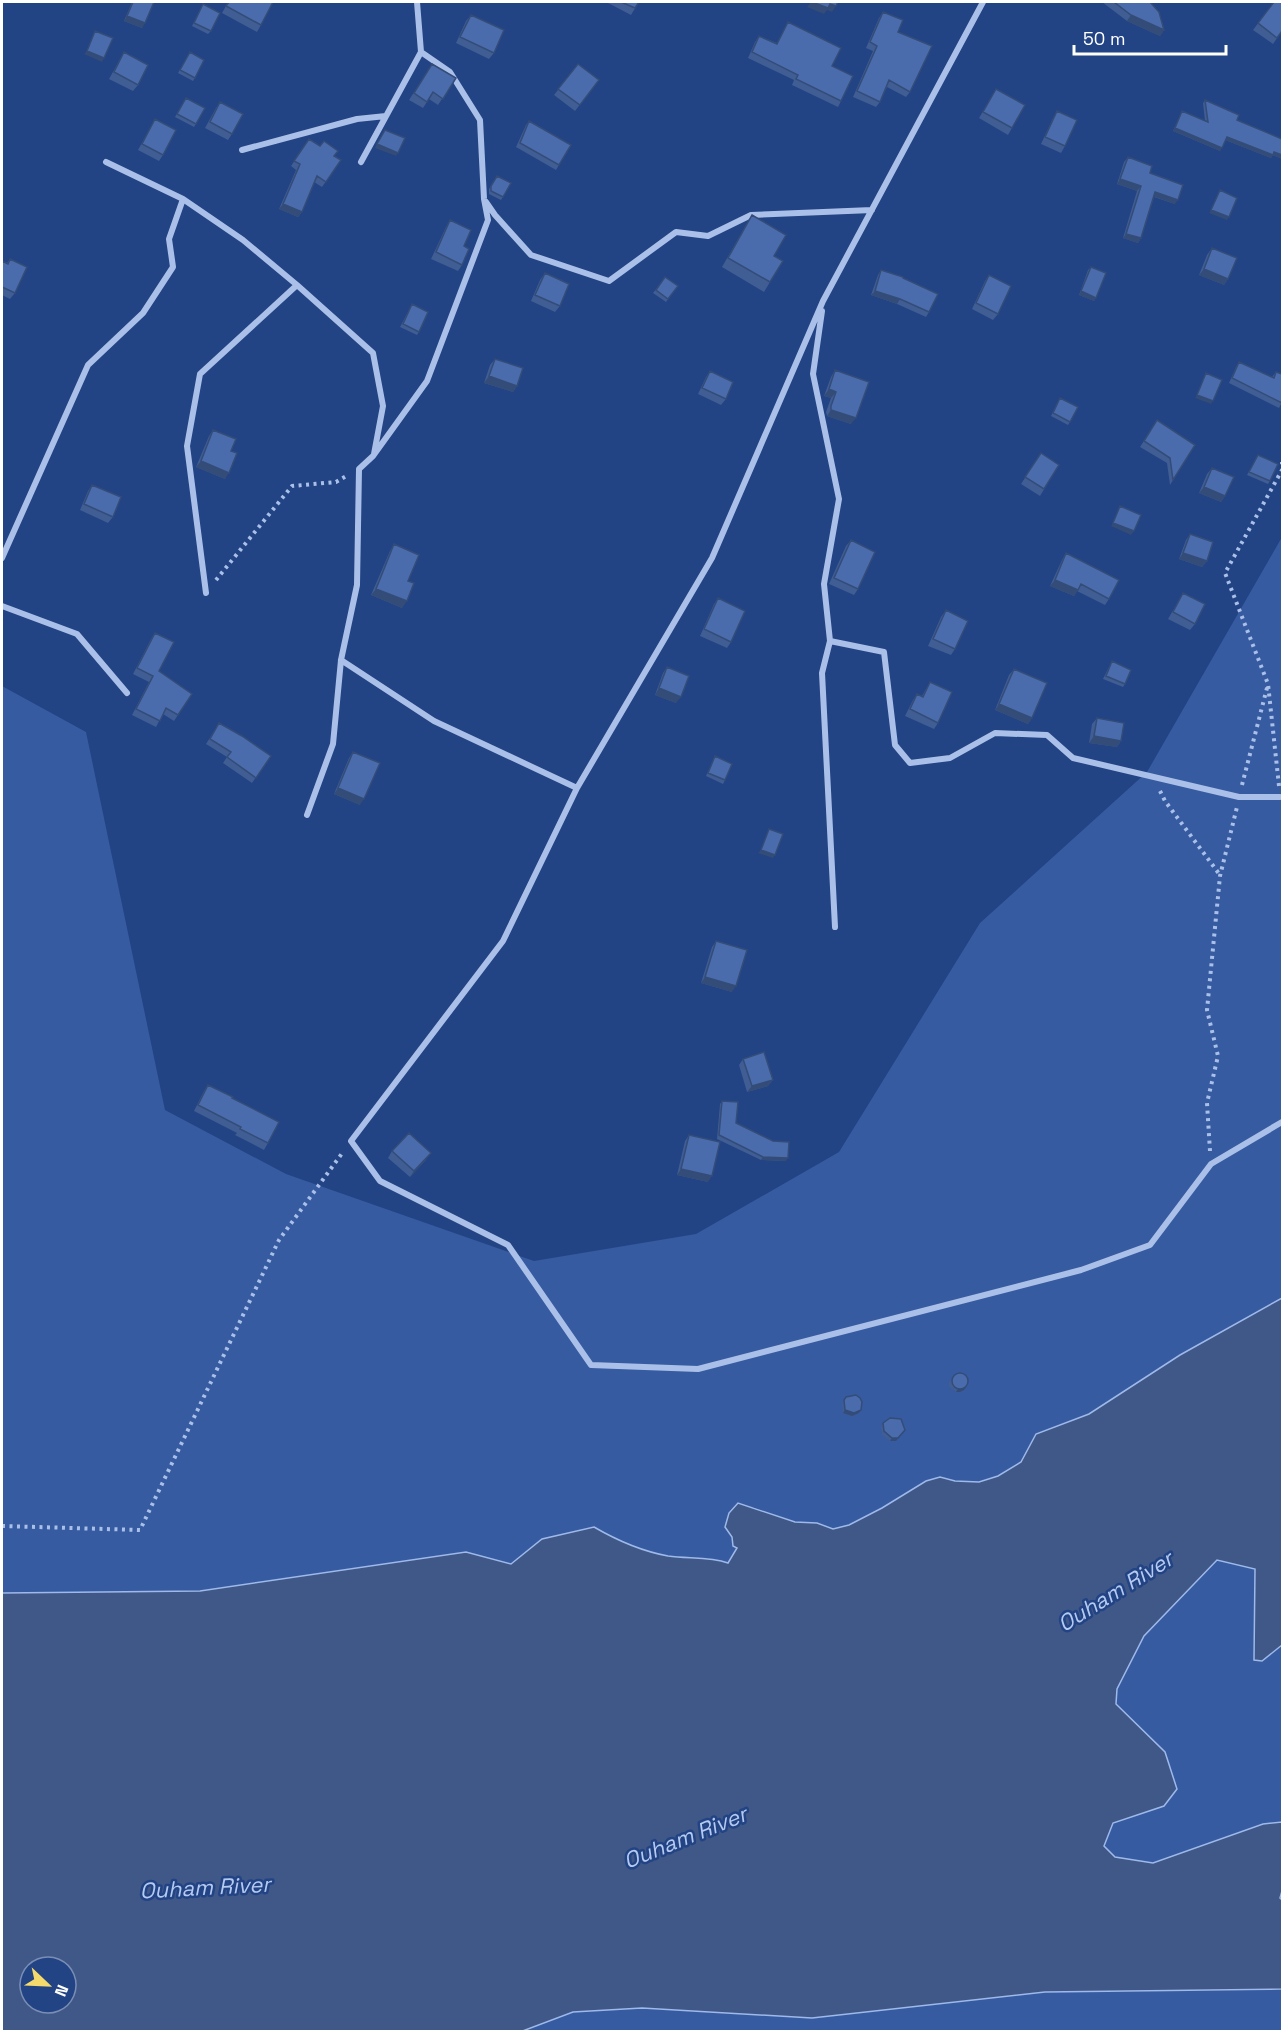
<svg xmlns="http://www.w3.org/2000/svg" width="1284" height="2033" viewBox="0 0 1284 2033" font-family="'Space Grotesk',sans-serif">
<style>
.green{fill:#365ba1}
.water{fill:#405888;stroke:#9eb9ea;stroke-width:1.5;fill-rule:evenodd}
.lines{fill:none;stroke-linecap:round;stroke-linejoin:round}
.path{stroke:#aac0e9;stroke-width:4;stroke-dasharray:3 4.5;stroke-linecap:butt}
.street{stroke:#aac0e9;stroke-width:6}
.wall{fill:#405d94}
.shaded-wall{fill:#344c78}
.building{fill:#4a6cac;stroke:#344c78;stroke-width:1.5}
.labels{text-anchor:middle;stroke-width:5;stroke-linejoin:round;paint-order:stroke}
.water-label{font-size:22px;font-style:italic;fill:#b5caf0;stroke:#224384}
</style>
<rect width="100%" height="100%" fill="#224384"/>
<path class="green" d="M 1282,537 L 1282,1298 L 1180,1355 L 1089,1414 L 1036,1434 L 1021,1462 L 998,1476 L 979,1482 L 955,1481 L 940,1477 L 926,1481 L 882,1508 L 849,1525 L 833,1529 L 817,1523 L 795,1522 L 753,1507 L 732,1537 L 733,1546 L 737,1548 L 728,1563 C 710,1556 688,1559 668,1556 C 641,1551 618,1541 594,1527 L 542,1539 L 511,1564 L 466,1552 L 200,1591 L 2,1593 L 2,686 L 86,732 L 165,1110 L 286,1174 L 534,1261 L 696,1234 L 839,1152 L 980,923 L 1147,772 Z
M 1217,1560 L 1255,1568 L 1254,1660 L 1262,1661 L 1282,1645 L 1282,1822 L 1263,1824 L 1153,1863 L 1115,1857 L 1104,1846 L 1113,1823 L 1164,1806 L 1165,1752 L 1116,1705 L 1117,1689 L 1144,1636 Z
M 1282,1990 L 1282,2031 L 520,2032 L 573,2012 L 642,2008 L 812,2018 L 1045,1992 Z"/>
<path class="water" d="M 1282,1298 L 1282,1645 L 1262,1661 L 1254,1660 L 1255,1569 L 1217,1560 L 1144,1636 L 1117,1689 L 1116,1704 L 1165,1752 L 1177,1789 L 1164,1806 L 1113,1823 L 1104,1846 L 1115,1857 L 1153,1863 L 1263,1824 L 1282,1822 L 1282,1891 L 1280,1898 L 1282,1900 L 1282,1989 L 1045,1992 L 812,2018 L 642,2008 L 573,2012 L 520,2032 L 2,2031 L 2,1593 L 200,1591 L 466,1552 L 511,1564 L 542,1539 L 594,1527 C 618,1541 641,1551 668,1556 C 688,1559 709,1556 728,1563 L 737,1548 L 733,1546 L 732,1537 L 725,1527 L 729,1513 L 738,1503 L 795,1522 L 817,1523 L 833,1529 L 849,1525 L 882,1508 L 926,1481 L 940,1477 L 955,1481 L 979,1482 L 998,1476 L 1021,1462 L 1036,1434 L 1089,1414 L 1180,1355 ZM 30,1967 L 66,1967 L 66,2003 L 30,2003 Z"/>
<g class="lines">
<path class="path" d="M 216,580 L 292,486 L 336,482 L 348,475
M 1242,785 L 1268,684
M 1279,786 L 1268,684 L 1225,573 L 1282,470 L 1282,462
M 1160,791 L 1165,801 L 1220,875
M 1210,1151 L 1207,1103 L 1218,1056 L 1207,1010 L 1220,876 L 1237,807
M 2,1526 L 140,1530 L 279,1240 L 343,1152"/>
<path class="street" d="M 983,2 L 823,301 L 712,558 L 577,788 L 503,941 L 351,1141 L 380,1181 L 508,1245 L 591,1365 L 698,1369 L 1081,1270 L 1150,1245 L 1211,1164 L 1282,1122
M 242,150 L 357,119 L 386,116
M 106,162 L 183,199 L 243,240 L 297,285
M 361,162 L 421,52
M 486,202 L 495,215 L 531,255 L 609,281 L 676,232 L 708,236 L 751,215 L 872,210
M 822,311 L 813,374 L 839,499 L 824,584 L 830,641 L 822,673 L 835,927
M 2,558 L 88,365 L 143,313 L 173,267 L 169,239 L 183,199
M 206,593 L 187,446 L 200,374 L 297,285 L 373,353 L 383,406 L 374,454
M 2,606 L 77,634 L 127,693
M 830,641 L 884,652 L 895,745 L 910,763 L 950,758 L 995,733 L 1047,735 L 1073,758 L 1239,797 L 1280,797
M 341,660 L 434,721 L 577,788
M 307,815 L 333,744 L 341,660 L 357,585 L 359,469 L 373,456 L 427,381 L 488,220 L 484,199 L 480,120 L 450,72 L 421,52 L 417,2"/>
</g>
<path class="wall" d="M 132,2 L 154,2 L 142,28 L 124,21 Z
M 228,2 L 273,2 L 261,25 L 257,32 L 222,13 Z
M 609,2 L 639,2 L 631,15 L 608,3 Z
M 1102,2 L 1150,2 L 1164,30 L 1160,36 L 1127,21 Z
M 1274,2 L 1282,31 L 1273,44 L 1253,30 Z
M 203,4 L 211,31 L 208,34 L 192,26 Z
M 883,12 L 898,32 L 910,92 L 906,97 L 887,87 L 880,102 L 876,107 L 853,97 L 873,51 L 866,48 L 879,18 Z
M 471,15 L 494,53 L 489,59 L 456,43 L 466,21 Z
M 788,22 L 832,66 L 841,101 L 838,107 L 792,85 L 794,80 L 748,58 L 755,42 L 759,36 L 777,43 Z
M 124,52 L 138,85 L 133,91 L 109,79 Z
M 190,52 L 195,78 L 193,81 L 178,73 Z
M 432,64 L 456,78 L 438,105 L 429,99 L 423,108 L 409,100 Z
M 578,64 L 599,80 L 575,111 L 554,95 Z
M 996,89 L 1012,128 L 1008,135 L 979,118 Z
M 1205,100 L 1237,120 L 1282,139 L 1282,159 L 1273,155 L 1271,158 L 1225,140 L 1220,151 L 1173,131 L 1182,111 L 1205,121 L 1203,103 Z
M 184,101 L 196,124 L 194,127 L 175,117 Z
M 220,102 L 232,134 L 228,140 L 205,128 L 216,108 Z
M 1057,111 L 1065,146 L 1061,153 L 1041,144 L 1053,118 Z
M 155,119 L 163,155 L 159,161 L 138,150 Z
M 529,121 L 559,165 L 556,170 L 516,147 L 526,125 Z
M 309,139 L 341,160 L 322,187 L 314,182 L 302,212 L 298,217 L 279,209 L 296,170 L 291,166 Z
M 1128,157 L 1150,173 L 1175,204 L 1154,197 L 1141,238 L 1138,243 L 1123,238 L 1137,191 L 1117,184 L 1124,162 Z
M 497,176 L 503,197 L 501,200 L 489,194 L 489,189 Z
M 752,215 L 774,256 L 770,282 L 764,292 L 722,267 L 746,225 Z
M 450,220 L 464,246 L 462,265 L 458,271 L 431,259 L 446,227 Z
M 1212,248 L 1228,279 L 1224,285 L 1199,275 L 1207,255 Z
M 10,259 L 15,293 L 10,299 L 2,295 L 2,261 L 7,263 Z
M 1091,267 L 1096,298 L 1094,301 L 1079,295 L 1088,270 Z
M 881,270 L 903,278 L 929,312 L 926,317 L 897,304 L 871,295 L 878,275 Z
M 545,273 L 560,306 L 555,312 L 531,301 L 540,280 Z
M 989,275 L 998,314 L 993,320 L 972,309 L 985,281 Z
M 665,277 L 678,286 L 666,302 L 653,293 Z
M 412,304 L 419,332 L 417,335 L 400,327 Z
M 495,359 L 517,386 L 513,392 L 484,383 L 490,365 Z
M 1239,362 L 1272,377 L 1276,372 L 1282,402 L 1279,408 L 1229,383 L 1236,367 Z
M 835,370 L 851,424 L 827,416 L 826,412 L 831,398 L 824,396 L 831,377 Z
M 710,371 L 726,399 L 721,405 L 698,394 L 706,377 Z
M 1060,398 L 1070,422 L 1068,425 L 1051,416 Z
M 1157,420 L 1195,445 L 1170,485 L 1167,463 L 1140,447 Z
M 213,430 L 231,451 L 225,479 L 196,467 L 209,436 Z
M 1041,453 L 1059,465 L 1040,496 L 1021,484 Z
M 1258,455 L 1270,481 L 1268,484 L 1247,475 Z
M 1212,468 L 1225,496 L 1221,502 L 1199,493 L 1207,474 Z
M 92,485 L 113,517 L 108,523 L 80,510 L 88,491 Z
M 1190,534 L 1207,561 L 1202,567 L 1179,559 L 1186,540 Z
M 851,540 L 858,589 L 854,595 L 829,584 L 846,546 Z
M 394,544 L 408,581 L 402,608 L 371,595 L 390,551 Z
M 1066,553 L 1109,599 L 1105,605 L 1077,591 L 1074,596 L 1050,586 L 1062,560 Z
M 1183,593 L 1195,624 L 1190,630 L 1168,619 Z
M 718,598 L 731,642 L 727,648 L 700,636 L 714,604 Z
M 946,610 L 955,649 L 951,655 L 928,646 L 941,617 Z
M 155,633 L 159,671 L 192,694 L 174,721 L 163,714 L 156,727 L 132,715 L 149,682 L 133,674 L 151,639 Z
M 1112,661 L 1125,684 L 1123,687 L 1103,679 Z
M 667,667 L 676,703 L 655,695 L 663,673 Z
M 1014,669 L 1032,718 L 1028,724 L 995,710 L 1009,675 Z
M 930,682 L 938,723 L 934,729 L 905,716 L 913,700 L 917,694 L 922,696 Z
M 1097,718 L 1121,741 L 1117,747 L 1089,743 L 1092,724 Z
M 219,723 L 271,756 L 252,783 L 223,763 L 227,757 L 206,744 Z
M 353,752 L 360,805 L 334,794 L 349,758 Z
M 715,756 L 725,780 L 723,784 L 706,776 Z
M 716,941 L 732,992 L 701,983 L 712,947 Z
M 743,1059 L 773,1080 L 768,1086 L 747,1092 L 739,1065 Z
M 208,1085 L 232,1098 L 268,1143 L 264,1150 L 235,1135 L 237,1133 L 194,1111 L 204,1091 Z
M 722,1101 L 736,1123 L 786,1161 L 761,1160 L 717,1139 L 720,1104 Z
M 689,1135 L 708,1182 L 677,1175 L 685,1141 Z
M 392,1151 L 426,1160 L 410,1177 L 388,1158 Z
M 957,1373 L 966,1387 L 964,1390 L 960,1392 L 956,1392 L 949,1387 L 949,1382 Z
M 846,1397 L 861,1410 L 859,1413 L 852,1416 L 843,1413 L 842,1404 Z
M 883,1423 L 896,1441 L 890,1441 L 882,1435 L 881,1426 Z"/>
<path class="shaded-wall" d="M 811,2 L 830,4 L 836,6 L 832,12 L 827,10 L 824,14 L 807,7 Z
M 1131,15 L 1164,30 L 1160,36 L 1127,21 Z
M 127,16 L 145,23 L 142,28 L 124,21 Z
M 87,51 L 104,58 L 102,62 L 84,54 Z
M 1175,128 L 1222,148 L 1220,151 L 1173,131 Z
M 1227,137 L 1282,155 L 1282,159 L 1273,155 L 1271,158 L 1225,140 Z
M 377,144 L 398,153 L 396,156 L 375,148 Z
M 1120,179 L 1141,186 L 1137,191 L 1117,184 Z
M 1155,192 L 1178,200 L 1175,204 L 1152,196 Z
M 283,204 L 302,212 L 298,217 L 279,209 Z
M 1211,210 L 1229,217 L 1227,220 L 1209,213 Z
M 1126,234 L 1141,238 L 1138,243 L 1123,238 Z
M 1204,269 L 1228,279 L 1224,285 L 1199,275 Z
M 875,291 L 900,299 L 897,304 L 871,295 Z
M 1081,291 L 1096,298 L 1094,301 L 1079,295 Z
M 489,376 L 517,386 L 513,392 L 484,383 Z
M 829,389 L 836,392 L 831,398 L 824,396 Z
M 1197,395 L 1213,401 L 1211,404 L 1195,398 Z
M 831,410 L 856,418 L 851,424 L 827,416 Z
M 201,461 L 229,473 L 225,479 L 196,467 Z
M 1204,487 L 1225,496 L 1221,502 L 1199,493 Z
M 1113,523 L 1134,531 L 1131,535 L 1111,526 Z
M 1183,553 L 1207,561 L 1202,567 L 1179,559 Z
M 1055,580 L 1078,590 L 1074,596 L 1050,586 Z
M 376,589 L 407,601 L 402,608 L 371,595 Z
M 659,688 L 681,697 L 676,703 L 655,695 Z
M 999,704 L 1032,718 L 1028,724 L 995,710 Z
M 1094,736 L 1121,741 L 1117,747 L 1089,743 Z
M 338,788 L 364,799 L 360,805 L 334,794 Z
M 761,850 L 775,855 L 773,858 L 758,853 Z
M 705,977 L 736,986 L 732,992 L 701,983 Z
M 773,1080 L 768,1086 L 747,1092 L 752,1086 Z
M 431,1153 L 426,1160 L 410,1177 L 414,1171 Z
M 763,1157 L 788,1158 L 786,1161 L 761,1160 Z
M 681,1169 L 712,1176 L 708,1182 L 677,1175 Z
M 966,1387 L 964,1390 L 960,1392 L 956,1392 L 958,1389 Z
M 845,1410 L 861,1410 L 859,1413 L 852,1416 L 843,1413 Z
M 905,1430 L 896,1441 L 890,1441 L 892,1438 Z"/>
<path class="building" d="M 133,2 L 154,2 L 145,23 L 127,16 Z
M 229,2 L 273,2 L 261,25 L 226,6 Z
M 621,2 L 639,2 L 635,8 Z
M 812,2 L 838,2 L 836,6 L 830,4 L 828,8 Z
M 1114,2 L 1150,2 L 1159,12 L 1164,30 L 1131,15 Z
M 1274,2 L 1280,2 L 1282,3 L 1282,31 L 1277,38 L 1258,23 Z
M 203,4 L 220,13 L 211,31 L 194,23 Z
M 883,12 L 903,20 L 898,32 L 932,46 L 910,92 L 889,80 L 880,102 L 857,91 L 877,46 L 870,42 Z
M 471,15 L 504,30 L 494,53 L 460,37 Z
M 788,22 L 841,48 L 832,66 L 853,76 L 841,101 L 796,79 L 798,75 L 752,52 L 759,36 L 777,44 Z
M 95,31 L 113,38 L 104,58 L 87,51 Z
M 124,52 L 148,65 L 138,85 L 114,72 Z
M 190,52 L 204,60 L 195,78 L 180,70 Z
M 432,64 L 456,78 L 443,99 L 433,92 L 427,102 L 414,93 Z
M 578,64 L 599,80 L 580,105 L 558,89 Z
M 996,89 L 1025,105 L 1012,128 L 983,112 Z
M 186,98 L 205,108 L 196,124 L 177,114 Z
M 1205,100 L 1239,115 L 1237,120 L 1282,139 L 1282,155 L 1274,152 L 1273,155 L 1227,137 L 1222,148 L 1175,128 L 1182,111 L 1208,122 Z
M 220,102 L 243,114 L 232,134 L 210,122 Z
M 1057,111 L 1077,120 L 1065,146 L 1045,137 Z
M 155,119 L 176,130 L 163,155 L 142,144 Z
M 529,121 L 571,145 L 559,165 L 520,143 Z
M 385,130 L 405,138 L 398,153 L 377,144 Z
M 309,139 L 320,146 L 324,141 L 338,151 L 334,156 L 341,160 L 326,182 L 317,176 L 302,212 L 283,204 L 300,164 L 294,161 Z
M 1128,157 L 1152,166 L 1150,173 L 1183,185 L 1178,200 L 1155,192 L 1141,238 L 1126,234 L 1141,186 L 1120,179 Z
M 497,176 L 511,183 L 503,197 L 491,191 L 491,186 Z
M 1220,190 L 1237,198 L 1229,217 L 1211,210 Z
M 752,215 L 786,235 L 774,256 L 783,261 L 770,282 L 728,258 Z
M 450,220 L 471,230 L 464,246 L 469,249 L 462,265 L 436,252 Z
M 1212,248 L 1237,258 L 1228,279 L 1204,269 Z
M 10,259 L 27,267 L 15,293 L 2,287 L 2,261 L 8,264 Z
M 1091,267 L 1106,273 L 1096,298 L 1081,291 Z
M 881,270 L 903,277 L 903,278 L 938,294 L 929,312 L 900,299 L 875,291 Z
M 545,273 L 569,284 L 560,306 L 535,295 Z
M 989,275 L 1011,286 L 998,314 L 976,303 Z
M 665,277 L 678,286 L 668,299 L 656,290 Z
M 412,304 L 428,312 L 419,332 L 403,324 Z
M 495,359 L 523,368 L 517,386 L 489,376 Z
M 1239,362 L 1274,378 L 1276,372 L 1282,374 L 1282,403 L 1232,378 Z
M 835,370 L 869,382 L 856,418 L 831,410 L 831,406 L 836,392 L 829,389 Z
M 710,371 L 733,382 L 726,399 L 702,388 Z
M 1206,373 L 1222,380 L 1213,401 L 1197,395 Z
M 1060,398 L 1078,407 L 1070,422 L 1053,413 Z
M 1157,420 L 1195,445 L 1173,480 L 1170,458 L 1144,441 Z
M 213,430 L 236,439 L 231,451 L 237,453 L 229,473 L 201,461 Z
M 1041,453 L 1059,465 L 1044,489 L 1025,477 Z
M 1258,455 L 1278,464 L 1270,481 L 1249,472 Z
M 1212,468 L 1234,477 L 1225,496 L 1204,487 Z
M 92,485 L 121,497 L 113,517 L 84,504 Z
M 1120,506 L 1141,515 L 1134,531 L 1113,523 Z
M 1190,534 L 1213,542 L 1207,561 L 1183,553 Z
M 851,540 L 875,552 L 858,589 L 834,578 Z
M 394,544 L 419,555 L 408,581 L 414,583 L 407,601 L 376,589 Z
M 1066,553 L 1119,580 L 1109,599 L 1081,584 L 1078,590 L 1055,580 Z
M 1183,593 L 1205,604 L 1195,624 L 1173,612 Z
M 718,598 L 745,611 L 731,642 L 704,629 Z
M 946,610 L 968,621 L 955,649 L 933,639 Z
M 155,633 L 174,642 L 159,671 L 192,694 L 178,715 L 166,708 L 160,721 L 136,709 L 153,676 L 137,668 Z
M 1112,661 L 1131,670 L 1125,684 L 1106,676 Z
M 667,667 L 689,676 L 681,697 L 659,688 Z
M 1014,669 L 1047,683 L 1032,718 L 999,704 Z
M 930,682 L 952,692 L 938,723 L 910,709 L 917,694 L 923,697 Z
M 1097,718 L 1124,723 L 1121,741 L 1094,736 Z
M 219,723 L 242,736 L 271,756 L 256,778 L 227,757 L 231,752 L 210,739 Z
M 353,752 L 380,763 L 364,799 L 338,788 Z
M 715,756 L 732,764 L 725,780 L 708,773 Z
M 769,829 L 783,834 L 775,855 L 761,850 Z
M 716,941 L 747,950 L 736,986 L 705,977 Z
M 764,1052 L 773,1080 L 752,1086 L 743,1059 Z
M 208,1085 L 233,1097 L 232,1098 L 279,1122 L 268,1143 L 240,1129 L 241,1127 L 198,1105 Z
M 722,1101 L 738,1102 L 736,1123 L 773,1141 L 789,1142 L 788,1158 L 763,1157 L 719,1135 Z
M 409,1133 L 431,1153 L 414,1171 L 392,1151 Z
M 689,1135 L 720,1142 L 712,1176 L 681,1169 Z
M952 1381a8 8 0 1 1 16 0a8 8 0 1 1-16 0Z
M 856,1395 L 860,1398 L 862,1402 L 861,1410 L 854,1413 L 845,1410 L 844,1400 L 846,1397 Z
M 890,1418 L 901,1419 L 905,1430 L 898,1438 L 892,1438 L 884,1431 L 883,1423 Z"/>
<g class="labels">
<g class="water-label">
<text transform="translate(1115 1591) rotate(-32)" y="8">Ouham River</text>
<text transform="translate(685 1837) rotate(-22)" y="8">Ouham River</text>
<text transform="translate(205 1887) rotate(-3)" y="8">Ouham River</text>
</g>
</g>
<rect width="1284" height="2033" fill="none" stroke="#ffffff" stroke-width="6"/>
<g transform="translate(48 1985) rotate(113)"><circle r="28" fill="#224384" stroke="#7a8eb5" stroke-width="1.5"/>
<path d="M0-4.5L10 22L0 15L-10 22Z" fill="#f5db6c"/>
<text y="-9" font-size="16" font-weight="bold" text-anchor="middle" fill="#ffffff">N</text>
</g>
<path d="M1074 45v9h152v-9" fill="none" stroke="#ffffff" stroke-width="3"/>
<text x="1083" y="45" font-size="18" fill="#ffffff" stroke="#224384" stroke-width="4.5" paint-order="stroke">50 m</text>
</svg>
